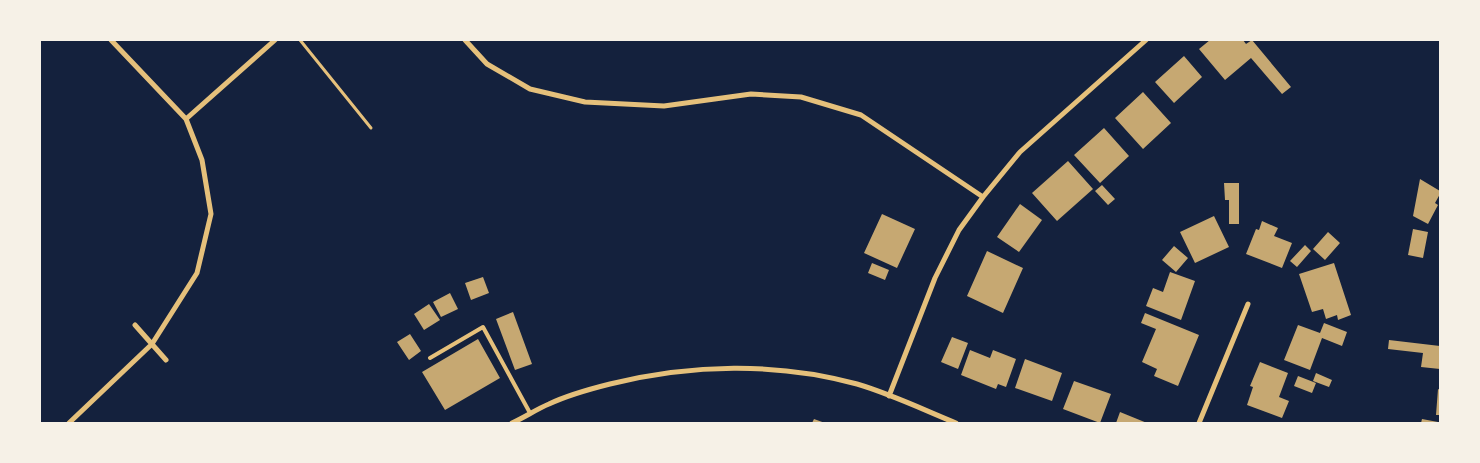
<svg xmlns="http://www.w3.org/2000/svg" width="1480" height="463" viewBox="0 0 1480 463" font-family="'Titillium Web',sans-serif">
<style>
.building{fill:#c6a872}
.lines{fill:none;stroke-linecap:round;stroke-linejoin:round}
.path{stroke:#e5c07b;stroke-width:3}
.service{stroke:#e5c07b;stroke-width:4}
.minor{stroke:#e5c07b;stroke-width:5}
</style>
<rect width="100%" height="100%" fill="#14213d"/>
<path class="building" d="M 1210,40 L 1243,40 L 1246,44 L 1252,40 L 1291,87 L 1282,94 L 1251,58 L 1225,80 L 1199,49 Z
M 1184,56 L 1202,77 L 1174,103 L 1155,82 Z
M 1143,92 L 1171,123 L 1143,149 L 1115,118 Z
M 1104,128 L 1129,156 L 1100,183 L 1074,155 Z
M 1068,161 L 1093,189 L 1057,221 L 1032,193 Z
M 1420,179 L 1440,191 L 1440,194 L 1435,203 L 1438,205 L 1428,224 L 1413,216 Z
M 1224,183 L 1239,183 L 1239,224 L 1229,224 L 1229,200 L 1225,200 Z
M 1102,185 L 1115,199 L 1108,205 L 1095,191 Z
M 1020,204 L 1042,220 L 1019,252 L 997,237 Z
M 882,214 L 915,229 L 897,268 L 864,253 Z
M 1214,216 L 1229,247 L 1195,263 L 1180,232 Z
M 1262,221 L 1278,228 L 1274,236 L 1292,243 L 1282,268 L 1246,254 L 1256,229 L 1259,230 Z
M 1413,229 L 1428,232 L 1423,258 L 1408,255 Z
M 1328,232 L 1340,243 L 1325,260 L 1313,249 Z
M 1305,245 L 1311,251 L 1297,267 L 1290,261 Z
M 1174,246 L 1188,258 L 1176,272 L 1162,260 Z
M 987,251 L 1023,268 L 1003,313 L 967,296 Z
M 872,263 L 889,270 L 885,280 L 868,273 Z
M 1334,263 L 1351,315 L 1338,320 L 1337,315 L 1326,319 L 1323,309 L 1312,312 L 1299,274 Z
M 1170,272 L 1195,281 L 1181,320 L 1146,306 L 1153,288 L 1163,292 Z
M 483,277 L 489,293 L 471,300 L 465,283 Z
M 450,293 L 458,309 L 441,317 L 433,302 Z
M 429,304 L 440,320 L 424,330 L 414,314 Z
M 513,312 L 532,364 L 515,370 L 496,319 Z
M 1145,313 L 1199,335 L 1178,386 L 1154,376 L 1157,369 L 1142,362 L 1156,329 L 1141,323 Z
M 1324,323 L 1347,332 L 1342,346 L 1322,338 L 1310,370 L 1284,360 L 1298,325 L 1320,333 Z
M 410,334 L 421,351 L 409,360 L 397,342 Z
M 952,337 L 968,343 L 958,369 L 941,362 Z
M 478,339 L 500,378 L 445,410 L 422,372 Z
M 1389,340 L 1440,346 L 1440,369 L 1421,367 L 1423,353 L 1388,349 Z
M 970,350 L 990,358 L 993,350 L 1016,359 L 1006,387 L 998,384 L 996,389 L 961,375 Z
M 1025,359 L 1062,373 L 1052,401 L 1015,388 Z
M 1260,362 L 1288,373 L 1279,397 L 1289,401 L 1282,418 L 1247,405 L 1253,387 L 1250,386 Z
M 1316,373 L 1332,380 L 1329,387 L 1313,381 Z
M 1298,376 L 1316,383 L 1312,393 L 1294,386 Z
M 1074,381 L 1111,394 L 1100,423 L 1063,409 Z
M 1438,389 L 1440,390 L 1440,415 L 1436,415 Z
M 1120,412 L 1147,423 L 1116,423 Z
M 814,419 L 825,423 L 812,423 Z
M 1422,419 L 1438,422 L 1438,423 L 1421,423 Z"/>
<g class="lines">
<path class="path" d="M 300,40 L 371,128"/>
<path class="service" d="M 430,358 L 483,327 L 530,413"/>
<path class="minor" d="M 465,40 L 487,64 L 530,89 L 585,102 L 664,106 L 751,94 L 801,97 L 861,115 L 983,197
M 186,119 L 275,40
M 135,325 L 166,360
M 889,396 L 935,278 L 959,230 L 983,197 L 1020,152 L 1146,40
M 69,423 L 152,344 L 197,273 L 211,214 L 202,160 L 186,119 L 111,40
M 512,423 C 525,417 537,409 549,404 C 568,395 590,389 610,384 C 691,364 777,362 857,384 C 891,394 924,410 956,423
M 1199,423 L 1248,304"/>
</g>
<rect width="1480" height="463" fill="none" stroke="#f6f1e7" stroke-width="82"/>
</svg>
